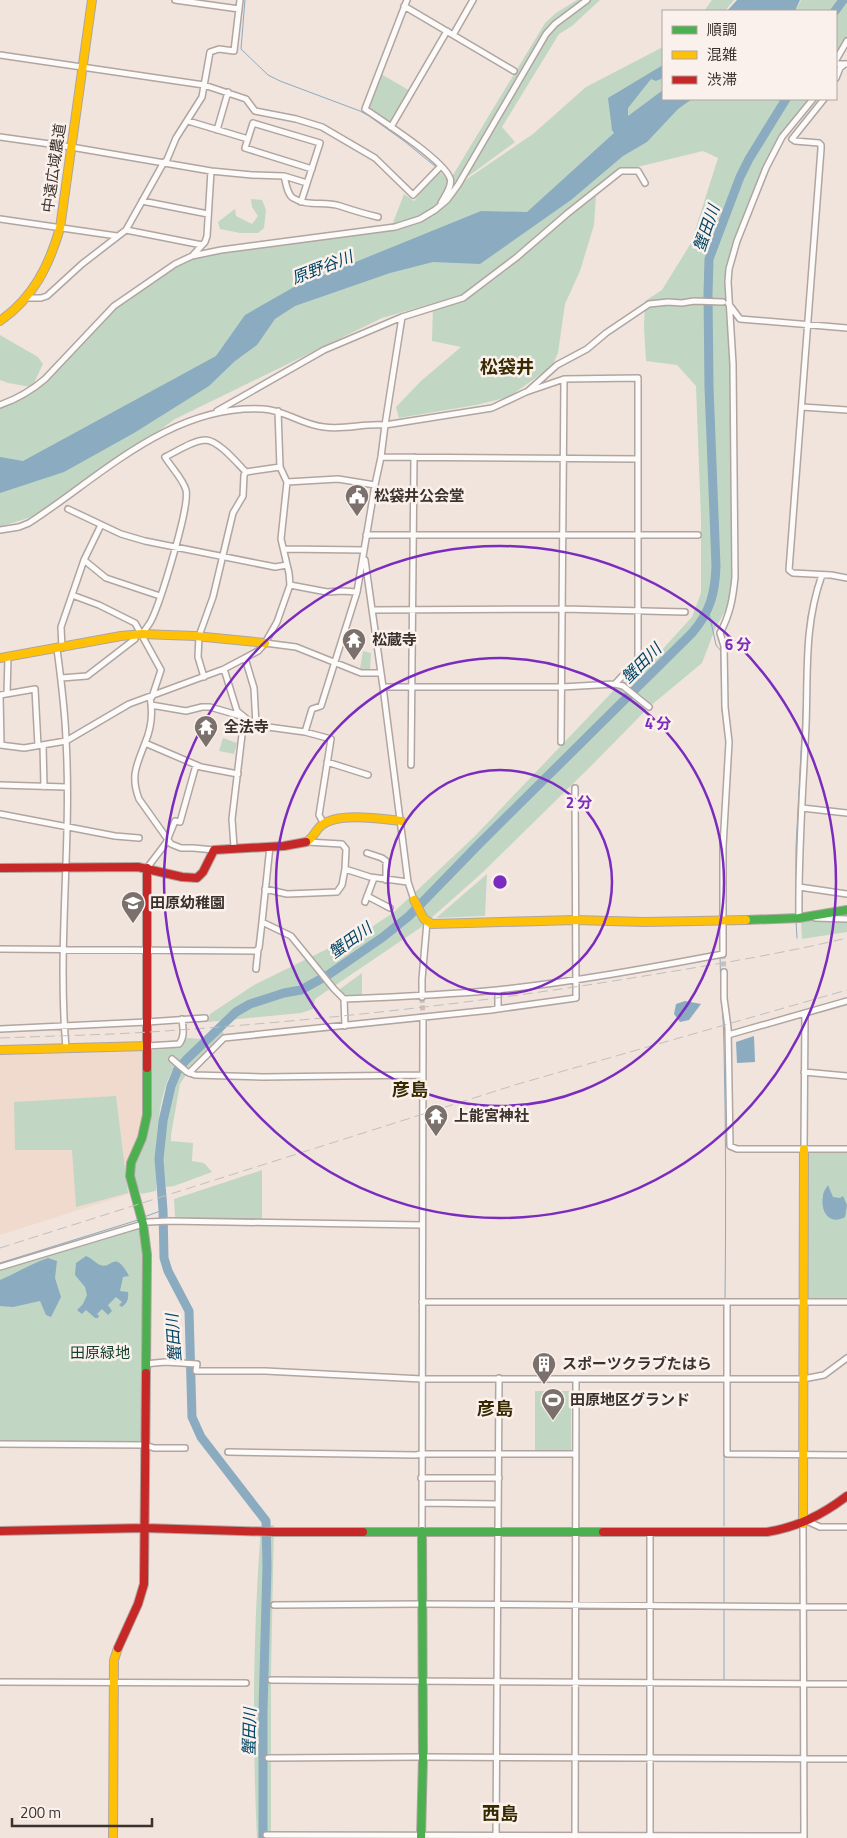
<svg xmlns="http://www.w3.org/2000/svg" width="847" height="1838" viewBox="0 0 847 1838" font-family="'Titillium Web','Noto Sans JP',sans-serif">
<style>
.built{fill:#f0dace}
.green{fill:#c1d7c4}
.water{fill:#8babc0}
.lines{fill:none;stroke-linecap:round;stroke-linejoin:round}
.stream{stroke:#8babc0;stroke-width:1}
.river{stroke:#8babc0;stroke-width:9}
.street-tunnel{stroke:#cdc0ba;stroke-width:5;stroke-dasharray:5 2.5;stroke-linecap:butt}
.street-casing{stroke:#b0a5a0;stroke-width:8}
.fast-casing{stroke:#b0a5a0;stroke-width:10}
.slow-casing{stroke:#b0a5a0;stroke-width:10}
.jam-casing{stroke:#b0a5a0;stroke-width:10}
.street{stroke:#fdfbfa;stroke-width:5}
.fast{stroke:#4caf50;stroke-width:8}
.slow{stroke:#ffc107;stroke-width:8}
.jam{stroke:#c62828;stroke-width:8}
.rail{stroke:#c1bfbd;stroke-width:1;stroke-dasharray:10 5;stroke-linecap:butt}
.ring{fill:none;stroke:#7b2cbf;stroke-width:2.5}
.labels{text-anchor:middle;stroke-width:5;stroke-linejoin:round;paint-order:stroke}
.street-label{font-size:15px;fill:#3b322d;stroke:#fbf1ec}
.poi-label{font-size:15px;font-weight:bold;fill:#3b322d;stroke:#fbf1ec;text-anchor:start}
.park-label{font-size:15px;fill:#15422c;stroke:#fbf1ec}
.water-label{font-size:16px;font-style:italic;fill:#004566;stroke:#fbf1ec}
.quarter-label{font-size:18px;font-weight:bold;fill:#382a00;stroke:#fbf1ec}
.centre{fill:#7b2cbf;stroke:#fbf1ec;stroke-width:2.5}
.ring-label{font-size:15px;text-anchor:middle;font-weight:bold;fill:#7b2cbf;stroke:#fbf1ec;stroke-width:5;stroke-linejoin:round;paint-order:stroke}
</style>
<rect width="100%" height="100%" fill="#f1e4dd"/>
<path class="built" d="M 139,1049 L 144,1053 L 143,1117 L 140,1131 L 126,1162 L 124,1173 L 129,1194 L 0,1235 L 0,1055 Z"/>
<path class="green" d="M 577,0 L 600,0 L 572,26 L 559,34 L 502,127 L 515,142 L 459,183 L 454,181 L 453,175 L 545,23 L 556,13 Z
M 712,0 L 734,0 L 725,11 L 704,11 Z
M 801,0 L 847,0 L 847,41 L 836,59 L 836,11 L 795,11 Z
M 663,47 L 663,99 L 694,99 L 695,101 L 697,99 L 809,99 L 790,127 L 753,201 L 729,269 L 733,569 L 730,602 L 715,629 L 702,663 L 649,707 L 592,765 L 483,872 L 420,928 L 315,999 L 313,1009 L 301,1013 L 208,1022 L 210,1014 L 254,985 L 331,947 L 360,935 L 394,912 L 474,837 L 637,666 L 660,652 L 692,617 L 701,593 L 701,518 L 696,386 L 677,365 L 646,361 L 644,327 L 645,301 L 662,290 L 691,243 L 718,158 L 703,151 L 621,171 L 462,295 L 382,318 L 175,419 L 44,513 L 0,527 L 0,402 L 20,397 L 31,387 L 8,383 L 0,380 L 0,335 L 38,357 L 43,364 L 33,385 L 112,308 L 142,286 L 196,255 L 391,228 L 404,194 L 414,201 L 438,170 L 447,179 L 458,185 L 533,134 L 586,87 Z
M 381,74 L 412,92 L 393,125 L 367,108 Z
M 596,196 L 594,225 L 580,271 L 565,304 L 558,353 L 552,366 L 509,397 L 476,405 L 399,418 L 396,407 L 421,381 L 461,347 L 432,341 L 433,307 L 458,299 Z
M 251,199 L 262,200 L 266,210 L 264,228 L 258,233 L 240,233 L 220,229 L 218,222 L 235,209 L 236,216 L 252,224 L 258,216 L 252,207 Z
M 363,651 L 371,653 L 370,670 L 360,669 Z
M 223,738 L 237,743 L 234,754 L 219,751 Z
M 487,874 L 485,916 L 436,918 Z
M 847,913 L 847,932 L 802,939 L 801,922 Z
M 362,973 L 362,996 L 345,996 L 340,989 Z
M 223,1031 L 224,1036 L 189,1070 L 180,1084 L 171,1135 L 171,1141 L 193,1143 L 192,1161 L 204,1163 L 212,1172 L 174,1186 L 166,1187 L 162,1148 L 170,1098 L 176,1078 L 183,1068 L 201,1049 L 218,1032 Z
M 187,1038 L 202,1039 C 193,1049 176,1062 171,1073 C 155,1105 156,1155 156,1191 L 141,1194 L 134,1181 L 135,1154 L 147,1118 L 147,1051 L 180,1047 Z
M 116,1096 L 128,1193 L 76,1207 L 72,1150 L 15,1150 L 14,1102 Z
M 847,1150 L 847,1300 L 806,1300 L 806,1152 Z
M 262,1170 L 262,1220 L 175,1218 L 174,1199 Z
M 143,1224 L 145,1445 L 0,1445 L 0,1269 Z
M 535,1391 L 571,1391 L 571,1452 L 535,1451 Z
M 274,1525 L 271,1672 L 271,1838 L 257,1838 C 252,1734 253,1630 261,1527 Z"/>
<path class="water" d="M 737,0 L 800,0 L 795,11 L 727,11 Z
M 663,65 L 663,78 L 656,81 L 651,79 L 628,108 L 628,116 L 663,90 L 663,99 L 692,99 L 678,109 L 647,142 L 623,156 L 571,200 L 480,264 L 433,262 L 390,273 L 295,306 L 275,319 L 257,345 L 235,361 L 209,386 L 134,433 L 64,472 L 0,493 L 0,457 L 23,461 L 216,356 L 245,315 L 294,287 L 481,211 L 527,212 L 614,133 L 612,130 L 608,98 Z
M 685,1001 L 701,1004 L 689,1020 L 680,1022 L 674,1014 L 676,1004 Z
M 754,1036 L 755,1062 L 737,1063 L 736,1042 Z
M 828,1185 L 833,1197 L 840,1198 L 843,1196 L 847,1205 L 845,1217 C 829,1226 820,1211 823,1196 C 823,1192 826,1188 828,1185 Z
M 86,1256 C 92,1258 95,1263 100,1265 C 112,1270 114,1248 129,1276 L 123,1277 L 120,1291 L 128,1292 C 129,1299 127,1303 122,1307 L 119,1305 L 122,1302 L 116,1297 L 108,1305 L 112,1311 L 108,1315 L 102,1309 L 97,1314 L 99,1316 L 98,1318 L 95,1318 L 86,1310 L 82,1314 L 77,1310 L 83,1304 L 87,1295 L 85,1287 L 75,1275 L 76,1263 Z
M 48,1258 L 57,1261 L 55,1278 L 61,1297 L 51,1317 L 46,1315 L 40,1301 L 13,1307 L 0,1306 L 0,1280 C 16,1273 31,1264 48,1258 Z"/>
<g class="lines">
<path class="stream" d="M 245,0 L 241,49 L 268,75 L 280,81 L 360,111 L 369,116 L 404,141 L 436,167
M 817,584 L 820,576
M 708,608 L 716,645 L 721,651 L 722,710 L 725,728
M 805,650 L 808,617 L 815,590
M 721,848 L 726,750
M 796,915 L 796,847 L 804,696
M 796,921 L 797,938
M 720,953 L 720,934
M 720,957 C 720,987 724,1017 724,1048 C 726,1132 726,1216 725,1300
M 144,1217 L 163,1210
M 0,1263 L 138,1220
M 724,1526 L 724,1381
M 724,1604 L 724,1537
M 724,1680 L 724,1608"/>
<path class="river" d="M 835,11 L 843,0
M 263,1838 L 263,1710 L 267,1566 L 266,1521 L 201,1437 L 192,1417 L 189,1311 L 168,1271 L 164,1258 L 163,1210 L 159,1159 L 163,1121 L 171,1086 L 178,1069 L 187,1059 L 236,1012 L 250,1004 L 284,993 L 301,990 L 328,975 L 383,937 L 409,916 L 479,844 L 692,633 C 710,612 715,594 716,566 L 709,387 L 708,294 L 709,259 L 740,177 L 749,159 L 786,99"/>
<path class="street-tunnel" d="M 723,954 L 724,972
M 422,998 L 423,1018"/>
<g class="street-casing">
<path id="street" d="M 175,0 L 239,9
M 407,0 L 365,109 C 384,122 442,159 450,178 C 453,186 444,197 441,203
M 404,6 L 514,71
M 453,35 L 473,0
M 0,55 L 204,85 L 246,99 L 255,111 L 296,119 L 322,127 L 375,158 L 413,195 L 440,167
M 836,60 L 847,41
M 836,64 L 847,64
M 836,78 L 840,68 L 845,64
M 824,99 L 792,139 L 795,141 L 819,143 L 821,145 L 821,149 L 789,570 L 793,573 L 831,575 L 847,578
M 188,121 L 248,139
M 391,127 L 447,31
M 217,130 L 228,92
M 0,137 L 71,147 L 211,171 L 252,175 L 284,176 C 286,183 287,194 293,198 C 307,207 324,201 340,206 C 352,210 365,214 378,217
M 166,162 L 176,138 L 202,97 L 210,52 L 219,49 L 234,51 L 240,0
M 284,176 L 307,183
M 142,201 L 208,214
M 301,202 L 320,143 L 253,123 L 245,148 L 312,169
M 0,219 L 117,236
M 126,230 L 202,245
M 193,255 L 205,242 L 207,236 L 211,171
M 27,298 L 41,298 L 47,296 L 82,264 L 126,230 L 164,162
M 728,303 L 740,319 L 847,328
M 528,391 L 557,365 L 587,349 L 606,333 L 649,304 L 668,302 L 682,303 L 694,301 L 723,302
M 0,405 C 17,399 31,391 45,379 L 114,306 L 175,264 L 192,256 L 221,250 L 395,227 L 420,219 L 435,210 L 447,200 L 458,185 L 546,34 L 555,24 L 587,0
M 802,407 L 847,410
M 217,411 L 324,350 L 402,317 L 463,298 L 517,257 L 568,213 L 621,171 L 638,171 L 645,183
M 381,457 L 637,459
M 287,482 L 338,479 L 375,485
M 68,509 L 121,534 L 145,541 L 275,567 L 287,565
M 0,530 L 19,527 L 29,523 C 100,477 171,404 263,409 C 285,410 302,425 324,427 C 345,430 364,423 385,425 L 492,408 L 526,392 L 564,379 L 638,378 L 638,659 L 615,684
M 366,535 L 698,535
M 284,549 L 364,550
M 84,560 L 106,578 L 160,596
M 365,560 L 383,687 L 408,882 L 414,900
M 290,585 L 327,592 L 342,591 L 357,592
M 72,595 L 99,605 L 135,623 L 161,670 L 152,697
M 373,610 L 563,609 L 685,612
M 142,634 C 145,630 148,626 151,621 C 160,603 190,507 186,490 C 183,479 171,467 165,457 C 176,452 193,440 206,440 C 219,441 237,463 246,472
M 265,643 L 296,647 L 361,673 L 381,673
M 62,648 L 61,627 L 84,560 L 101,525
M 57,649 C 61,679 65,709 66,740 C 72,842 57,946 66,1048
M 245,658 L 254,688 L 256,725
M 224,669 L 237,711 L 248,720 L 268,727 L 305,732 L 331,739 L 319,815 L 324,824
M 204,677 L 198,657 L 199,636 L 213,597 L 233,513 L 243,496 L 244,475 L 246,472 L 280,467
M 61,678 L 87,676 L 135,639 L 135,635
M 383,687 L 562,687 L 615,684 L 623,686 L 649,707
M 7,694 L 8,657
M 0,695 L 35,689 L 38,746
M 0,695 L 1,745
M 150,697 C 153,712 151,729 145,743 C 137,765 130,775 139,799 L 171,844 L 181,848 L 193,848 L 214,850
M 151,705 L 186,711 L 202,707 L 210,707 L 241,716
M 305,732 L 312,709 L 321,706 L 357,592 L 375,485 L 381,457 L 385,425 L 402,317
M 561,742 L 564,379
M 145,743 L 201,767 L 238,774
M 0,745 L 24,748 L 66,741 L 129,704 L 224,669 L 258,651 L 265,643 L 277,622 L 290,585 L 289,573 L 281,539 L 287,482 L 280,467 L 278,411
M 43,745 L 44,787
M 327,762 L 368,775
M 411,765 L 414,457
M 0,785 L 66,787
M 802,808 L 847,813
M 0,814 L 115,836 L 139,838
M 307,842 L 342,844 L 346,849 L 345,869 L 370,877 L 408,882
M 270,846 L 262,922 L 291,936 L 334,989 L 344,999 C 395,997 446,995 497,990 C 573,982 649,968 723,954 L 723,847 L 729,742 L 725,707 L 724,646 L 720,633 C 730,615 733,598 735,577 L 733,364 L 728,282 L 729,269 L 737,241 L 766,168 L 782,137 L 813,99
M 234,847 L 232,819 L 244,718
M 367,853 L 382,858 L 386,861 L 386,880
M 147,868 L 166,843 L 175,821 L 180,822 L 196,765
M 799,887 L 847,894
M 265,889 L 287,894 L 337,892 L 342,885 L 345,869
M 367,896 L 390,908
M 365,902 L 374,878
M 799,918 C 798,854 803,789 806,725 C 808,672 804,625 822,575
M 815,918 L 847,919
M 0,949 L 256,951 L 259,948 L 262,922
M 256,969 L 258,950
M 724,972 L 724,998 L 728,1028 L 730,1146 L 737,1149 L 847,1149
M 422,997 L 422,979 L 427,922
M 344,999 L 345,1026
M 498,1009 L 498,990
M 0,1029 L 147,1022 L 205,1018
M 728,1035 L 847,1001
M 147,1046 L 179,1044 C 185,1037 183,1028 182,1019
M 172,1059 L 187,1072 L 195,1075 L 263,1077 L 423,1075
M 804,1072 L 847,1076
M 189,1073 L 224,1038 L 491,1010 L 576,998 L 575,788
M 804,1149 L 805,1013
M 148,1222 L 169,1221 L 422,1225
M 0,1267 L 143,1224
M 422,1302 L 847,1302
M 727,1302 L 727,1454 L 847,1455
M 145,1364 L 165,1362 L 197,1364 L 196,1371 L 265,1371 L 422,1379 L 803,1379 L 824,1375 L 847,1358
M 0,1444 L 145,1445 L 154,1448 L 185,1448
M 228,1452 L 416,1455 L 421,1454 L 574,1454
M 421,1478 L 499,1478
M 422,1503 L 498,1504
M 809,1522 L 820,1527 L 847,1527
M 803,1524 L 804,1838
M 422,1531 L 423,1018
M 650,1531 L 650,1838
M 274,1605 L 422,1604 L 847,1607
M 271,1680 L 847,1684
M 0,1682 L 246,1683
M 268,1758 L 423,1757 L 847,1759
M 266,1835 L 804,1836
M 496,1838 L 499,1378
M 575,1838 L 576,1379"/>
</g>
<g class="fast-casing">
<path id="fast" d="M 746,920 L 799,918 L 847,910
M 146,1373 L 147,1255 L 143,1224 L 130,1176 L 131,1163 L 142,1138 L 147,1115 L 147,1068
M 363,1532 L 603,1532
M 421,1838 L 423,1757 L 422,1531"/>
</g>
<g class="slow-casing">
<path id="slow" d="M 0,321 C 33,298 49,266 60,228 L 92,0
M 0,658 L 121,636 L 142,634 L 195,636 L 265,643
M 306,842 C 314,838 315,830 322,825 C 339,812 381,819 401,821
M 414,900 L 424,919 L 432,924 L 575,920 L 645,922 L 746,920
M 0,1050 L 147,1046
M 803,1524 L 804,1149
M 113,1838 L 114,1660 L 118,1648"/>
</g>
<g class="jam-casing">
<path id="jam" d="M 0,868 L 138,867 L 182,877 L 197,878 L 203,872 L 214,850 L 284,846 L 306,842
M 147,868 L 147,1068
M 0,1531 L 144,1528 L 275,1532 L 363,1532
M 603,1532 L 767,1532 C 798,1527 822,1515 847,1496
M 118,1648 L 138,1604 L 144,1584 L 146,1373"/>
</g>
<use href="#street" class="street"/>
<use href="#fast" class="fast"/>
<use href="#slow" class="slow"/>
<use href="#jam" class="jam"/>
<path class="rail" d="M 0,1038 C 50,1036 100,1035 150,1032 C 316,1021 481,1003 644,976 C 712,965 780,954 847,938
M 0,1248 L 518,1084 L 847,990"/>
</g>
<g class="ring">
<circle cx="500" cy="882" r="112"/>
<circle cx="500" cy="882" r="224"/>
<circle cx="500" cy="882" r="336"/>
</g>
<defs>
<g id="civic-pin" transform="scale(1.25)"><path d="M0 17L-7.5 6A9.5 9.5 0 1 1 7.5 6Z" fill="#7b706b" stroke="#fbf1ec"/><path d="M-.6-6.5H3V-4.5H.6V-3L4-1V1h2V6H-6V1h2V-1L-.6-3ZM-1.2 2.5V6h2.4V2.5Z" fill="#fff"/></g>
<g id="temple-pin" transform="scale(1.25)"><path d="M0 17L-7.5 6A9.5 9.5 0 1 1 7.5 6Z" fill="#7b706b" stroke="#fbf1ec"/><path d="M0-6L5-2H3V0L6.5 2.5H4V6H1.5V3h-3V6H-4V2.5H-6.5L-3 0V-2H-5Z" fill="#fff"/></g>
<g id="school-pin" transform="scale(1.25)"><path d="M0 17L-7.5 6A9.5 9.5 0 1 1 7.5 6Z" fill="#7b706b" stroke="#fbf1ec"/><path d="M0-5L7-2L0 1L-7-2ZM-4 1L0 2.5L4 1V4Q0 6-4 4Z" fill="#fff"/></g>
<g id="building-pin" transform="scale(1.25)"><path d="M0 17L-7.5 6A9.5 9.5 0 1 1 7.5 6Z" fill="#7b706b" stroke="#fbf1ec"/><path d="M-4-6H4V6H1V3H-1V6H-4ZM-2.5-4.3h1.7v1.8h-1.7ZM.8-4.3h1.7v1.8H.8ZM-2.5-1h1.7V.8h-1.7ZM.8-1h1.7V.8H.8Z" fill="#fff"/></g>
<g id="stadium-pin" transform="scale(1.25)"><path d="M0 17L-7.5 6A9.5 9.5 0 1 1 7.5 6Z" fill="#7b706b" stroke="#fbf1ec"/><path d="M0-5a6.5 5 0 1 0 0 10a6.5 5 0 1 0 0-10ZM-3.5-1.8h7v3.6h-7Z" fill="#fff"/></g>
</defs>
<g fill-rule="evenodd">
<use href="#civic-pin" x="357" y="496"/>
<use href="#temple-pin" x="354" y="640"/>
<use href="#temple-pin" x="206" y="727"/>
<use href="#school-pin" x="133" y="903"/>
<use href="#temple-pin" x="436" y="1116"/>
<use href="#building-pin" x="544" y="1364"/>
<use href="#stadium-pin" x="553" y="1400"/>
</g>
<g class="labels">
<g class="street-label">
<text transform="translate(54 168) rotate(-82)" y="5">中遠広域農道</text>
</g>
<g class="poi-label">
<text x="374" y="501">松袋井公会堂</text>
<text x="372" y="645">松蔵寺</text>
<text x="224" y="732">全法寺</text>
<text x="150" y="908">田原幼稚園</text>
<text x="454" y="1121">上能宮神社</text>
<text x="562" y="1369">スポーツクラブたはら</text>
<text x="570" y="1405">田原地区グランド</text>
</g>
<g class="park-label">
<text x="100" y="1358">田原緑地</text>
</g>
<g class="water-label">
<text transform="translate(706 228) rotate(-71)" y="6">蟹田川</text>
<text transform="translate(322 267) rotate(-21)" y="6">原野谷川</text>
<text transform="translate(641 663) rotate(-45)" y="6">蟹田川</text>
<text transform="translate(350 940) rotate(-36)" y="6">蟹田川</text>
<text transform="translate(173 1338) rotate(-94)" y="6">蟹田川</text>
<text transform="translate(249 1732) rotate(-89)" y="6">蟹田川</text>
</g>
<g class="quarter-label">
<text x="507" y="373">松袋井</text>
<text x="410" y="1096">彦島</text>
<text x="495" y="1415">彦島</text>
<text x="500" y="1820">西島</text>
</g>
</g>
<circle cx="500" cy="882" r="8" class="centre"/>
<g class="ring-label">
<text x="738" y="650">6 分</text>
<text x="658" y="729">4 分</text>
<text x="579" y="808">2 分</text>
</g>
<rect x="662" y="10" width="175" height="90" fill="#fbf1ec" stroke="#aea5a0"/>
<rect x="672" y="26" width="25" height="8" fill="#4caf50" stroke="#aea5a0"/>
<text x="707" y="35" font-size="15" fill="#3b322d">順調</text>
<rect x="672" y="51" width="25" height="8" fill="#ffc107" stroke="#aea5a0"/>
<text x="707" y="60" font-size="15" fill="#3b322d">混雑</text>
<rect x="672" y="76" width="25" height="8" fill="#c62828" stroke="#aea5a0"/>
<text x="707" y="85" font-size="15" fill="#3b322d">渋滞</text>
<path d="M12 1818v8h140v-8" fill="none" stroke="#3b322d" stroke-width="2.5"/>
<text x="20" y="1818" font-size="15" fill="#3b322d" stroke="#fbf1ec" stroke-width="4" paint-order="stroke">200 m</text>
</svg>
